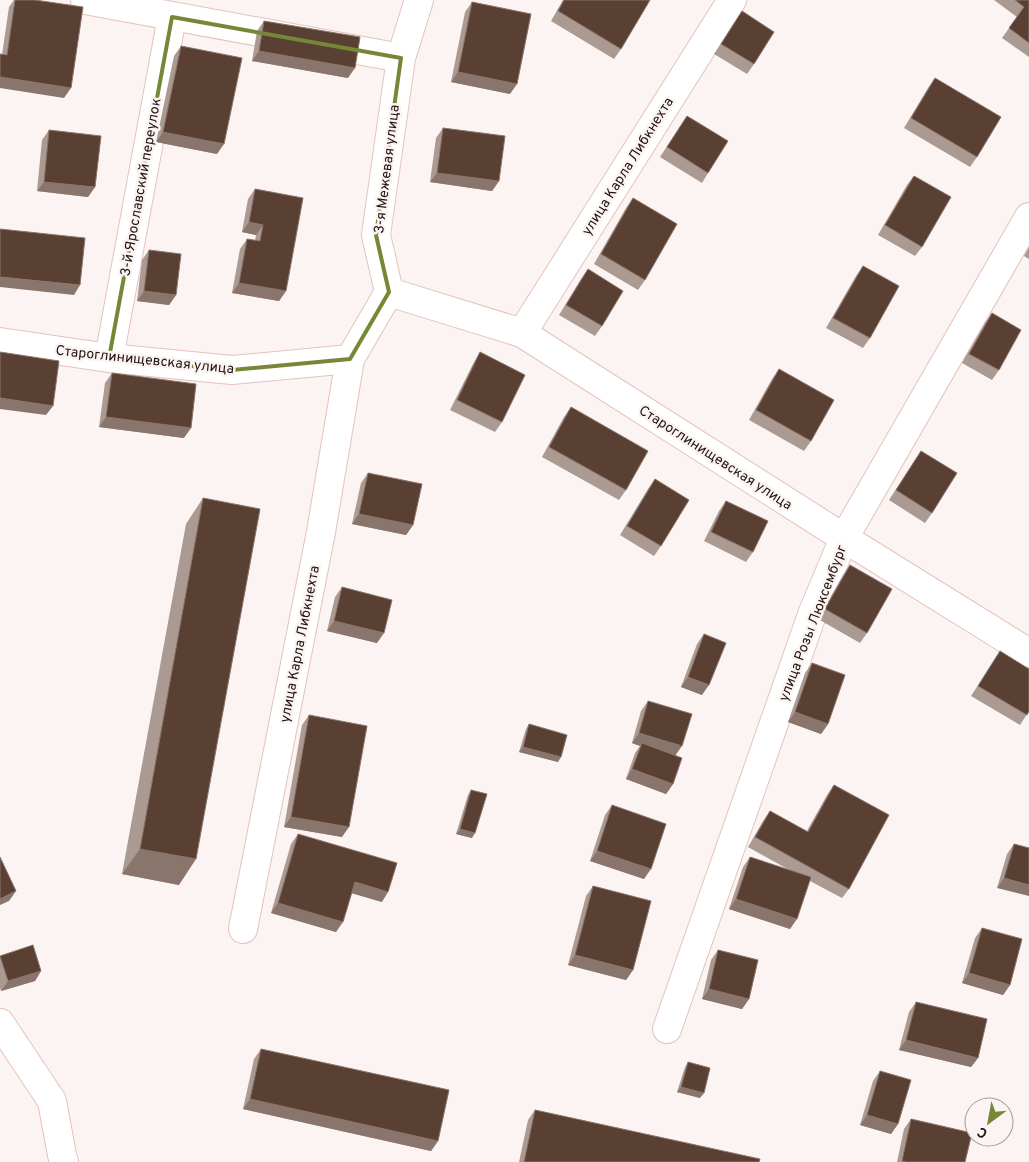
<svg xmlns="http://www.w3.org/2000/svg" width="1029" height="1162" viewBox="0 0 1029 1162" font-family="Overpass,sans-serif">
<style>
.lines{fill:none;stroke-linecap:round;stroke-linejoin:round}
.minor-casing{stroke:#e6c2bd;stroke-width:30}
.minor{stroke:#fff;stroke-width:28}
.wall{fill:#aa9a92}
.shaded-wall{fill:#8a756c}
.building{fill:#5a3f33;stroke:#8a756c}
.marked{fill:none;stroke:#768837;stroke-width:4;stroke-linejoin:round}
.labels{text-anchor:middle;stroke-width:5;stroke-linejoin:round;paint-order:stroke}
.street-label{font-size:14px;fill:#211513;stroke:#fbf4f2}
</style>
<rect width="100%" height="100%" fill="#fbf4f2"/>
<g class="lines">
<g class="minor-casing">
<path id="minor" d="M 85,0 L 401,58
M 389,292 L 522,333 L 844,538 L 1029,653
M 522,333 L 732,0
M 0,342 L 109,358 L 232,370 L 350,359
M 109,358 L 172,17
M 243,929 L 321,532 L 350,359 L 389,292 L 376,235 L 401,58 L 419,0
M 0,1023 L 52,1101 L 62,1155 L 64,1162
M 667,1029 L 813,612 L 844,538 L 1029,217"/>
</g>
<use href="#minor" class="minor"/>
</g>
<path class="wall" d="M 14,0 L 35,0 L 64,98 L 2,55 L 9,7 Z
M 563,0 L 650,0 L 621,49 L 614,59 L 551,21 Z
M 994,0 L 1029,0 L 1029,57 L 1002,38 L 1017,17 Z
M 472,2 L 510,94 L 451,82 L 465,12 Z
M 742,11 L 754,64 L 747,74 L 714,54 Z
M 264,21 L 348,78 L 252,61 L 257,31 Z
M 181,46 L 217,154 L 156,142 L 174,56 Z
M 935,78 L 977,157 L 970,167 L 904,128 L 928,88 Z
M 687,116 L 708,173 L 702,183 L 660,157 Z
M 443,128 L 499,181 L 492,191 L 430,182 L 436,138 Z
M 49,130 L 95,187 L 88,197 L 37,191 L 42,140 Z
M 914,176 L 922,247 L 915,256 L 878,235 L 907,185 Z
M 255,189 L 286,291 L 279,301 L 232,293 L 240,249 L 247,239 L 255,241 L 256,235 L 242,232 L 248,199 Z
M 633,198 L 645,280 L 638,290 L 594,264 L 626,208 Z
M 1029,247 L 1029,259 L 1024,256 Z
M 149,250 L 176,295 L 169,305 L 137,301 L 142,260 Z
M 863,266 L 870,338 L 863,348 L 826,328 L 856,276 Z
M 588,269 L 602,326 L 595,336 L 559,315 L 581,279 Z
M 992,313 L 999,370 L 992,380 L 962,363 L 985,323 Z
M 480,352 L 502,422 L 495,432 L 450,410 L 474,362 Z
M 779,369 L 811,441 L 804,451 L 749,420 L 772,379 Z
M 112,373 L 184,438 L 99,427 L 105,383 Z
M 571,407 L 626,490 L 619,500 L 542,457 L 564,417 Z
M 921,451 L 932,513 L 925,523 L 889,500 Z
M 368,473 L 413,525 L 406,535 L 352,524 L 361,483 Z
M 655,479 L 661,546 L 654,556 L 620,535 L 648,489 Z
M 203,498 L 179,885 L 122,874 L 186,524 Z
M 726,501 L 753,552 L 746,562 L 704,541 L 719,511 Z
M 850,565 L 867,633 L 860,643 L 818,619 L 843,575 Z
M 342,587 L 377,643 L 327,631 L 335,597 Z
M 704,634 L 702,695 L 681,687 L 697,644 Z
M 1000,651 L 1029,711 L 1020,725 L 971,696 Z
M 812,663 L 828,724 L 821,734 L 788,722 L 805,673 Z
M 648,701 L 676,755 L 673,784 L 666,794 L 626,779 L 635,753 L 640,746 L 632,743 L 641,711 Z
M 309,715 L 342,837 L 284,827 L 302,725 Z
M 529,724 L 558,762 L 519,752 L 526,729 Z
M 834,785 L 849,889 L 842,898 L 810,881 L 790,929 L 729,909 L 743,867 L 750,857 L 791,871 L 748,847 L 763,821 L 770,811 L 807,831 L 827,795 Z
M 471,790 L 472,838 L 456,834 L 468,795 Z
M 612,805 L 644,879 L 590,861 L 605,815 Z
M 298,834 L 382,902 L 351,893 L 336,932 L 271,913 L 291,844 Z
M 1014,844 L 1029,848 L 997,888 L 1007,854 Z
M 593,886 L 633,970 L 626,980 L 568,965 L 586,896 Z
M 982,928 L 1010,985 L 1003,995 L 962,983 L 975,938 Z
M 718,950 L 749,999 L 742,1009 L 702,999 L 711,960 Z
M 0,956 L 41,971 L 35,981 L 1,991 L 0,988 Z
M 916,1002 L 978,1058 L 971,1067 L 899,1050 L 909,1012 Z
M 261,1049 L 438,1141 L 431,1151 L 243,1109 L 254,1059 Z
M 688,1062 L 700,1098 L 677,1092 L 685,1067 Z
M 880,1071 L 898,1124 L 891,1134 L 860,1125 L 873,1081 Z
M 535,1110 L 759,1162 L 519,1162 L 528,1120 Z
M 911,1119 L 965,1162 L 897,1162 L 904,1129 Z"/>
<path class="shaded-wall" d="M 259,51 L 355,68 L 348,78 L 252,61 Z
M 458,72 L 517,84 L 510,94 L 451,82 Z
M 0,77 L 71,88 L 64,98 L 0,88 Z
M 163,132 L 224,144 L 217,154 L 156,142 Z
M 437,173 L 499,181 L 492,191 L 430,182 Z
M 44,182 L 95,187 L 88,197 L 37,191 Z
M 249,222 L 263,225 L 256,235 L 242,232 Z
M 0,277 L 80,285 L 74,295 L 0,287 Z
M 239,283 L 286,291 L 279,301 L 232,293 Z
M 144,291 L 176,295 L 169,305 L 137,301 Z
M 0,398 L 53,406 L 46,415 L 0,409 Z
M 106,417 L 191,428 L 184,438 L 99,427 Z
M 359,514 L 413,525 L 406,535 L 352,524 Z
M 334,621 L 384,633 L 377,643 L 327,631 Z
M 688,677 L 709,685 L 702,695 L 681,687 Z
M 795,712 L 828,724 L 821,734 L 788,722 Z
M 639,733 L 682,746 L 675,756 L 642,743 L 640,746 L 632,743 Z
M 523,747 L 561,757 L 558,762 L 519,752 Z
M 632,769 L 673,784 L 666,794 L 626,779 Z
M 291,817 L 349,827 L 342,837 L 284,827 Z
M 460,829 L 475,833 L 472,838 L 456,834 Z
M 140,849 L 196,859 L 179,885 L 122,874 Z
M 597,851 L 651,869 L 644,879 L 590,861 Z
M 1004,878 L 1029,885 L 1029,896 L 997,888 Z
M 355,882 L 388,892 L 382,902 L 348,892 Z
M 16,891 L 9,901 L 0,905 L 0,899 Z
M 736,899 L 797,919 L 790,929 L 729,909 Z
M 278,903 L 343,922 L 336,932 L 271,913 Z
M 575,955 L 633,970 L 626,980 L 568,965 Z
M 41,971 L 35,981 L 1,991 L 8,981 Z
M 969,973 L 1010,985 L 1003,995 L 962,983 Z
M 709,989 L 749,999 L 742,1009 L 702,999 Z
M 906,1040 L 978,1058 L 971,1067 L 899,1050 Z
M 681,1087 L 704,1093 L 700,1098 L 677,1092 Z
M 250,1099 L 438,1141 L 431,1151 L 243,1109 Z
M 867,1115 L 898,1124 L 891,1134 L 860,1125 Z"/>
<path class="building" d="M 15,0 L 35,0 L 83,7 L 71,88 L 0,77 L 0,54 L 7,55 Z
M 564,0 L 650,0 L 621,49 L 558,11 Z
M 1015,0 L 1029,0 L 1029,43 L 1009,28 L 1024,7 Z
M 472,2 L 531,14 L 517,84 L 458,72 Z
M 742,11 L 774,32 L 754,64 L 721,44 Z
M 264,21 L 360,37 L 355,68 L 259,51 Z
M 181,46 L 242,58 L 224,144 L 163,132 Z
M 935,78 L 1001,117 L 977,157 L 911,118 Z
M 687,116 L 728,141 L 708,173 L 667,147 Z
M 443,128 L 505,136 L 499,181 L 437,173 Z
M 49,130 L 101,136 L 95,187 L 44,182 Z
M 914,176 L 951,197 L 922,247 L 885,225 Z
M 255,189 L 303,198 L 286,291 L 239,283 L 247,239 L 260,241 L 263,225 L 249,222 Z
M 633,198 L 677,224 L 645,280 L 601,254 Z
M 0,229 L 85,238 L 80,285 L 0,277 Z
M 149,250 L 181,254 L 176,295 L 144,291 Z
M 863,266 L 899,286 L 870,338 L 833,318 Z
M 588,269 L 623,291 L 602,326 L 566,305 Z
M 992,313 L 1021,330 L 999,370 L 969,354 Z
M 0,352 L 59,361 L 53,406 L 0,398 Z
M 480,352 L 525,375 L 502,422 L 457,400 Z
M 779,369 L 834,400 L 811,441 L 756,410 Z
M 112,373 L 196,384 L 191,428 L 106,417 Z
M 571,407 L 648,451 L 626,490 L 549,447 Z
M 921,451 L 957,473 L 932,513 L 896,490 Z
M 368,473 L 422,484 L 413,525 L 359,514 Z
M 655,479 L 689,500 L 661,546 L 627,526 Z
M 203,498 L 260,509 L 196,859 L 140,849 Z
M 726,501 L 768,521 L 753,552 L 711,532 Z
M 850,565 L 892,589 L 867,633 L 825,609 Z
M 342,587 L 392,600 L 384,633 L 334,621 Z
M 704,634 L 726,643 L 709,685 L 688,677 Z
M 1000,651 L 1029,669 L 1029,711 L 1027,715 L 978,686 Z
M 812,663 L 845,675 L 828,724 L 795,712 Z
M 648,701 L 692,714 L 682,746 L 639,733 Z
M 309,715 L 367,726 L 349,827 L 291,817 Z
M 529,724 L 567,735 L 561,757 L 523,747 Z
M 642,743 L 682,758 L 673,784 L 632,769 Z
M 834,785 L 889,815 L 849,889 L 755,837 L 770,811 L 808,832 Z
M 471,790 L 487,794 L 475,833 L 460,829 Z
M 612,805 L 666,824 L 651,869 L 597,851 Z
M 298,834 L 397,863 L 388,892 L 355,882 L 343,922 L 278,903 Z
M 1014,844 L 1029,848 L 1029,885 L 1004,878 Z
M 0,857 L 16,891 L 0,899 Z
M 750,857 L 811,877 L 797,919 L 736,899 Z
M 593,886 L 651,901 L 633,970 L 575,955 Z
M 982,928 L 1022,939 L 1010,985 L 969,973 Z
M 33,945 L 41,971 L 8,981 L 0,956 Z
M 718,950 L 758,960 L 749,999 L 709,989 Z
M 916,1002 L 987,1019 L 978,1058 L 906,1040 Z
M 261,1049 L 449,1090 L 438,1141 L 250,1099 Z
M 688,1062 L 710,1068 L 704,1093 L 681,1087 Z
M 880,1071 L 911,1080 L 898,1124 L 867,1115 Z
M 535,1110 L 760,1159 L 759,1162 L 524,1162 Z
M 911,1119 L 972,1133 L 965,1162 L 907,1162 L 902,1161 Z"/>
<path class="marked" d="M 172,17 L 401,58 L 376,235 L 389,292 L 350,359 L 232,370 L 109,358 Z"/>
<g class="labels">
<g class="street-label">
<text transform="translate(627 166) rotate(-58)" y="5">улица Карла Либкнехта</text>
<text transform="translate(386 169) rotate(-83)" y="5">3-я Межевая улица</text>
<text transform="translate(140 187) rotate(-80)" y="5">3-й Ярославский переулок</text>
<text transform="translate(145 359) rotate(6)" y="5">Староглинищевская улица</text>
<text transform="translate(716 457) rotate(33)" y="5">Староглинищевская улица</text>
<text transform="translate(812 623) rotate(-69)" y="5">улица Розы Люксембург</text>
<text transform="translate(299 644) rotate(-79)" y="5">улица Карла Либкнехта</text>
</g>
</g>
<g transform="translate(989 1122) rotate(212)"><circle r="24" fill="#fbf4f2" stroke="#a49b99"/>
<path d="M0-4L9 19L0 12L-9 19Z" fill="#768837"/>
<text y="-8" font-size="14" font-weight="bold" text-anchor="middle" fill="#211513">С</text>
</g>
</svg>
